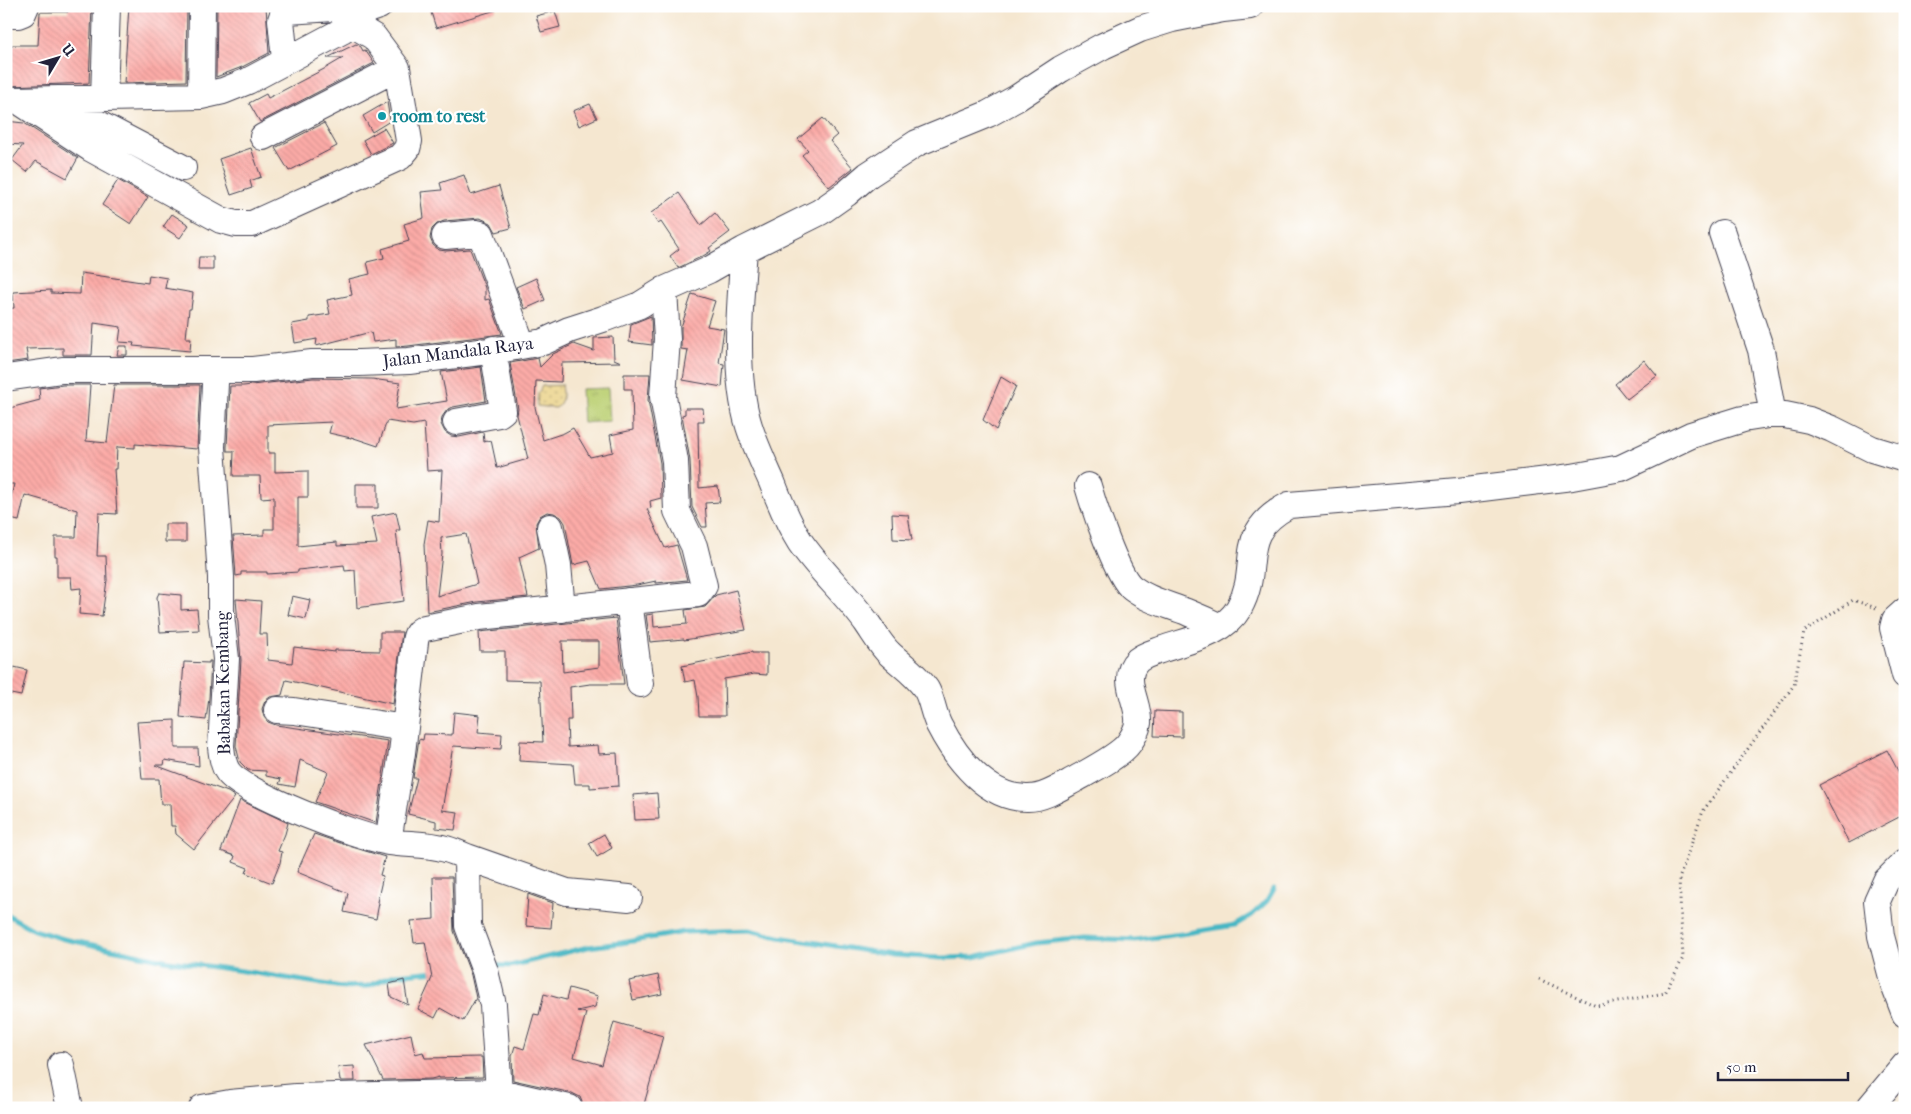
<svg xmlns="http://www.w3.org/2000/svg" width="1911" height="1114" viewBox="0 0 1911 1114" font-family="'IM FELL French Canon',serif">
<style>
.grass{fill:url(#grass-tufts);stroke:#6f7957}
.sand{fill:url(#sand-dots);stroke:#887e6c}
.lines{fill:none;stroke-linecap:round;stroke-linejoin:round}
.stream{stroke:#4ab7c4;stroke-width:5}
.building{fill:url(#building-back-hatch);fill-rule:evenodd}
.minor-casing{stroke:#424051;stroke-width:28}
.path{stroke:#424051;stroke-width:3;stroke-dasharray:1 4;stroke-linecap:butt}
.minor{stroke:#fff;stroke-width:26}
.culture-dot{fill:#0f9aa8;stroke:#fff;stroke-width:2}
.labels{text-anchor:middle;stroke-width:4.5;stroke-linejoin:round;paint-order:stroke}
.culture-label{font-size:18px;font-weight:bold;fill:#0d838f;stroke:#fff;text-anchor:start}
.street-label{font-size:18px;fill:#22223b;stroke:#fff}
</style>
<defs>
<pattern id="grass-tufts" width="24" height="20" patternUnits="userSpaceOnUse" patternTransform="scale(1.25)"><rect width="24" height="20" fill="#bcd073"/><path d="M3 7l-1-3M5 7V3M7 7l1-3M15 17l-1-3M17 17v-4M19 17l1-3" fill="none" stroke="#a1b264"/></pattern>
<pattern id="sand-dots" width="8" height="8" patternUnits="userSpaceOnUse" patternTransform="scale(1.25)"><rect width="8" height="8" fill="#eeda9e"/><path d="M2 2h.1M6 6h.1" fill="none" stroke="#ccbb89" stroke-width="1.8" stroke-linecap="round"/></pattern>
<pattern id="building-back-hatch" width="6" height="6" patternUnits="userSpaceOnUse" patternTransform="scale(1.25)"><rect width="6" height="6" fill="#fcaba7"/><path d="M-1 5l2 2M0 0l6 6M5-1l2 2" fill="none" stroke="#d89391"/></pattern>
</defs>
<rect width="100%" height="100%" fill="#fff"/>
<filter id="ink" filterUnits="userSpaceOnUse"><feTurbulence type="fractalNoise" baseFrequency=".02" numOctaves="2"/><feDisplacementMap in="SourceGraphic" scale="10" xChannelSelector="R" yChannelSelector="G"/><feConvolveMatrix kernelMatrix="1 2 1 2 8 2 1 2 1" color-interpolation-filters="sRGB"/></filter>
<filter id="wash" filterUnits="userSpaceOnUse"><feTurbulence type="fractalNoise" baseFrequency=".0096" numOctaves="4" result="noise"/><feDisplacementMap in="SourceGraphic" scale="20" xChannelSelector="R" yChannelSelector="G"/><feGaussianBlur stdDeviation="1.12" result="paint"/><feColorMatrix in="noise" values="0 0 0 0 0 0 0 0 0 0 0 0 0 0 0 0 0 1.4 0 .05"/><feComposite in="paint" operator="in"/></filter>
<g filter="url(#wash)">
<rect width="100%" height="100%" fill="#f5e7d0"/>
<path class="grass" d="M 608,388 L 610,421 L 583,423 L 581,389 Z"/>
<path class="sand" d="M 563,385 L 561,386 C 563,394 563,403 556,408 L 537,406 L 538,394 L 542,386 Z"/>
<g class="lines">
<path class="stream" d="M 6,914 L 34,930 L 64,939 L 169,961 L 236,970 L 342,987 L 368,986 L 394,975 L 436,971
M 492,965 L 510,966 L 588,947 L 621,943 L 684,932 L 749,930 L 779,937 L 892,955 L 941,958 L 974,957 L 1036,943 L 1085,938 L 1135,940 L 1181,934 L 1235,925 L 1252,915 L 1267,901 L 1274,889"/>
</g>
<g id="blocks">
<path class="building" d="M 68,6 L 92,6 L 89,83 L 8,86 L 8,45 L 38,45 L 40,12 L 68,12 Z
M 129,6 L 187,6 L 186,81 L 124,83 Z
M 217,6 L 266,6 L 269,53 L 242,67 L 216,77 Z
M 429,6 L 495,6 L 496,10 L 436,28 Z
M 555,11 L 560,27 L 541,32 L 536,16 Z
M 356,44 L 361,47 L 363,51 L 365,50 L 374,63 L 260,122 L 249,103 L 266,94 L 268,98 L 282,91 L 326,68 L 343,58 L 327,58 Z
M 387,102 L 390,121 L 372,132 L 363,116 Z
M 590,104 L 597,118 L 579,126 L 573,111 Z
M 823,118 L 837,135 L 830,141 L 853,168 L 829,187 L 802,155 L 808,150 L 798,139 Z
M 6,121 L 24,123 L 78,158 L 67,178 L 36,161 L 27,172 L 12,160 L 23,145 L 6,144 Z
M 324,123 L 337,146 L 289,171 L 275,148 Z
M 384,128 L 393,143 L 371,154 L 363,140 Z
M 251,148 L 261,177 L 250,181 L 252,188 L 231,195 L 219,159 Z
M 464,175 L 471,195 L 499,186 L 511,228 L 496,232 L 491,223 L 480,218 L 444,221 L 437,224 L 432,229 L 430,238 L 433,245 L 439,250 L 446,251 L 470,249 L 485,288 L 485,300 L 489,299 L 502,334 L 408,346 L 396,347 L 396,339 L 373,342 L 371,332 L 316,346 L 317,339 L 295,343 L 292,324 L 309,321 L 309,317 L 330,314 L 327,300 L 352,295 L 349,279 L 370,274 L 367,262 L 384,258 L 382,249 L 409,241 L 404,224 L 424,218 L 421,192 L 442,190 L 440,183 Z
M 118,180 L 148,197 L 131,224 L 102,205 Z
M 679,193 L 701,225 L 715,213 L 730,232 L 709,248 L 711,251 L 703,256 L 678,268 L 670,256 L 679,249 L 661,222 L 658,224 L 651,213 Z
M 172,214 L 189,225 L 180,238 L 163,227 Z
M 199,257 L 213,257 L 213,270 L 198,270 Z
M 81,273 L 148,283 L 149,275 L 167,278 L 165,288 L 193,293 L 191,309 L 189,309 L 186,338 L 191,338 L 190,351 L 133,346 L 134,343 L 119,342 L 121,327 L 94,323 L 92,355 L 63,355 L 63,348 L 26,349 L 28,360 L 6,363 L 6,309 L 14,308 L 13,292 L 51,290 L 51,293 L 80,294 Z
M 536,278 L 545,300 L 525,309 L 516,287 Z
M 692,294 L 715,301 L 707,326 L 724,329 L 719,363 L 724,364 L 722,387 L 683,380 L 688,350 L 681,349 L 681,327 Z
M 651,316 L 652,345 L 629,342 L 631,324 Z
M 613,337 L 614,359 L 621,362 L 562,363 L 561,382 L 536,381 L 535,407 L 543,440 L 564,433 L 573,428 L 590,457 L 613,452 L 610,435 L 633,430 L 632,389 L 624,389 L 624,374 L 650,374 L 648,400 L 660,463 L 661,498 L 650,501 L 651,508 L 647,509 L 665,548 L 677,545 L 687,580 L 656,583 L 656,581 L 637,585 L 601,589 L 589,561 L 573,565 L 565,523 L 561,517 L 554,513 L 547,512 L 540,516 L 536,523 L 539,548 L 519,557 L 528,597 L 477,602 L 427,612 L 424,544 L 428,520 L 439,522 L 442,470 L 427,471 L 424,423 L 413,425 L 387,421 L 378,446 L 351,437 L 351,438 L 329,433 L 332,422 L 268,425 L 268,453 L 275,453 L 275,472 L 308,471 L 308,497 L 298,497 L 298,546 L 337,542 L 337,546 L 377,544 L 371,517 L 396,512 L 400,530 L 396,530 L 404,601 L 357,608 L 355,570 L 345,571 L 344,565 L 298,570 L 298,572 L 267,574 L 267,572 L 241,572 L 241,575 L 236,576 L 233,536 L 264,535 L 264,529 L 274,529 L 274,497 L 261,498 L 260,476 L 233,476 L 234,451 L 227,451 L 227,447 L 230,386 L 243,386 L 313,378 L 372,379 L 400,383 L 396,409 L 447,401 L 441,372 L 481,367 L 486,401 L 453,407 L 447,410 L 442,417 L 441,424 L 445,432 L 451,436 L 459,437 L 483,432 L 484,442 L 491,440 L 497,468 L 528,459 L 517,415 L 518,409 L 510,363 L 538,358 L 540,367 L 553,354 L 574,344 L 594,351 L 594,338 ZM 466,534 L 477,584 L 437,596 L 442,554 L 441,538 Z
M 119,346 L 127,346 L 127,355 L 117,355 Z
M 1644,360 L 1657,376 L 1627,399 L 1615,384 Z
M 1001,377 L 1016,386 L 996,430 L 983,420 Z
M 63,385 L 90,385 L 86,441 L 107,443 L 114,385 L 200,385 L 197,449 L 135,444 L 135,448 L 117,447 L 116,469 L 114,469 L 117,514 L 99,513 L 97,556 L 106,556 L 107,580 L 102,616 L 79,614 L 81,588 L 72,589 L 71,577 L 57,577 L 57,556 L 55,556 L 55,537 L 76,537 L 77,510 L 25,495 L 19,521 L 6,518 L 14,484 L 9,484 L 10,464 L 6,464 L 6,409 L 40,400 L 39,388 Z
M 685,408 L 703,408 L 704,421 L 698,421 L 699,488 L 718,486 L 720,502 L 705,503 L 707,527 L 702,527 L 692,507 L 690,460 L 682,415 L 685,414 Z
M 356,484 L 378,484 L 378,508 L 356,508 Z
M 892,514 L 908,515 L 912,540 L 893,539 Z
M 165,524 L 186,524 L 186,542 L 165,542 Z
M 736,590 L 746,630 L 684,640 L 684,639 L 650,642 L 646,615 L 653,614 L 654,627 L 687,624 L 685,610 L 705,607 L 716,595 Z
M 159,593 L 181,595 L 181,610 L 197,609 L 199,630 L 160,632 L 157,597 Z
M 292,596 L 310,600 L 306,619 L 288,615 Z
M 236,599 L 261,601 L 259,634 L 267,634 L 268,660 L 292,663 L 294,647 L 335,652 L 335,650 L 380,651 L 380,632 L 402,632 L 393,704 L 286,680 L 282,695 L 270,697 L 265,701 L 262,709 L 264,717 L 268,722 L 276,725 L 388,741 L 376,823 L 315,802 L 328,772 L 300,760 L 295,787 L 279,784 L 281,779 L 266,776 L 266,771 L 248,770 L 240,762 L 236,746 L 241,660 Z
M 616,618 L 624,684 L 590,684 L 570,687 L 571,720 L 567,720 L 568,747 L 598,745 L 599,754 L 617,753 L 619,786 L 590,788 L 590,784 L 575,784 L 573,764 L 519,761 L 520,741 L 543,742 L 540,681 L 505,680 L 505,651 L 480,651 L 479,632 ZM 562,641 L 599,641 L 599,667 L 563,672 Z
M 752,652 L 752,653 L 767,653 L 767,675 L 754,674 L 724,679 L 725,716 L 699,716 L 698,697 L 695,680 L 685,682 L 682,666 Z
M 209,661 L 211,661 L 209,698 L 206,720 L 180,717 L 184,662 L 209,663 Z
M 14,667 L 27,670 L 21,696 L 6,693 L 6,677 L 11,678 Z
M 1155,711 L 1182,712 L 1182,737 L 1154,736 Z
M 454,712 L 480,715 L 478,732 L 502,734 L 501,749 L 453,746 L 442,810 L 458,812 L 455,830 L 436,828 L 436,821 L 408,814 L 417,778 L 413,778 L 419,739 L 423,740 L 424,734 L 452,735 Z
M 175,720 L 175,748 L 198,748 L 199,766 L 165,760 L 164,765 L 155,765 L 228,792 L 235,797 L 194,849 L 176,834 L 175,826 L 171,826 L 170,804 L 161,804 L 159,779 L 142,779 L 137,722 Z
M 1887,750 L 1905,784 L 1905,814 L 1849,843 L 1819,785 Z
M 657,793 L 659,819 L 635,820 L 633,795 Z
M 240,800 L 288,823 L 285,834 L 278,851 L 282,852 L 280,863 L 272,883 L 246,873 L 248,868 L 233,862 L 235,856 L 221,851 Z
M 314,834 L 349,846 L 385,857 L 380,875 L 383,876 L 377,902 L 379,903 L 376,919 L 344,912 L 348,893 L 297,872 Z
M 604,834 L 612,848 L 597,857 L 589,843 Z
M 433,877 L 452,877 L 454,931 L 471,975 L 476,998 L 463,1021 L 440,1008 L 435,1018 L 418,1009 L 432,978 L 425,942 L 414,943 L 411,921 L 434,919 Z
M 528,894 L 553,903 L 551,928 L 526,926 Z
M 658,975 L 662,994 L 633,1000 L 629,981 Z
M 404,980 L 408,1005 L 391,997 L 389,984 Z
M 569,988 L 598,996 L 595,1007 L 577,1011 L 586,1013 L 574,1057 L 602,1065 L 614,1022 L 663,1036 L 643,1108 L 619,1108 L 605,1104 L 604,1108 L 587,1108 L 584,1107 L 580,1097 L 572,1093 L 513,1080 L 512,1056 L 515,1046 L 524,1049 L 534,1014 L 539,1015 L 544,994 L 566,1000 Z
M 411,1034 L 415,1054 L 423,1052 L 425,1058 L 482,1057 L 483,1077 L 439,1078 L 439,1077 L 431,1079 L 383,1080 L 366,1045 Z
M 354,1066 L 355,1081 L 340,1081 L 338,1067 Z"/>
</g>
</g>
<g filter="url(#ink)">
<use href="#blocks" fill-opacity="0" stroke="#424051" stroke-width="1"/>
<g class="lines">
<g class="minor-casing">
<path id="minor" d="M 6,15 L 18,15 L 23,13 L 26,6
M 285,60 L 281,20 L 283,14 L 288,11 L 348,7 L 364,11
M 201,96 L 202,6
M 104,98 L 107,6
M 12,100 L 201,96 L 223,91 L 248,81 L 342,31 L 352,24 L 364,11 L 379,6
M 17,100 L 90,148 L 221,220 L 236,224 L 252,224 L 400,157 L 407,149 L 409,141 L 397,68 L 374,37 L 352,24
M 53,100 L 183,168
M 263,137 L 397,68
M 1722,233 L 1761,350 L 1773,415
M 445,236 L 477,233 L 481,234 L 522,345
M 744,250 C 740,303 733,375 749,426 C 755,445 764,464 772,482 C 780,503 788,523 800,542 C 820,571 847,595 867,623 C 874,633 881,646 890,654 C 903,666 916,674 926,689 C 932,699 933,713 939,725 C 956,758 987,799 1028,798 C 1044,798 1061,787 1074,780 C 1088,772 1121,755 1129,743 C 1133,737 1137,731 1138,723 C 1140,703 1119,678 1138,660 C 1144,655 1155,652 1163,649 C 1189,640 1224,634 1239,608 C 1263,565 1233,535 1289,505 L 1458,491 L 1572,477 L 1621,468 L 1691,435 L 1743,419 L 1768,415 L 1785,415 L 1809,420 L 1832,429 L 1872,449 L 1905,459
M 6,378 L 62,370 L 253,370 L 312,363 L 359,363 L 409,361 L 504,349 L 543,342 L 569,330 L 603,319 L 640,305 L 664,290 L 709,270 L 744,250 L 820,212 L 847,193 L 868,175 L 917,143 L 988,114 L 1017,98 L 1061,69 L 1103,46 L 1140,29 L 1172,19 L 1223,9 L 1250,6
M 456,422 L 499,414 L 503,411 L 493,349
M 1088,486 C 1094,507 1117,576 1132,588 C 1149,601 1170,605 1189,613 C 1199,617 1210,622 1220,627
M 550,527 L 558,565 L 562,609
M 629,601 L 640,684
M 1905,611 L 1895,620 L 1893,628 L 1905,675
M 277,710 L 294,711 L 405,728
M 388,842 L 402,753 L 415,642 C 416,634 418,631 425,628 L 479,617 L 698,594 L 704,586 L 694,546 L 677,511 L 675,461 L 663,397 L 667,339 L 664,290
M 467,857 L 567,892 L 629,898
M 1905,862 L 1886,881 L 1877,901 L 1881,936 L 1894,985 L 1905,1014
M 61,1065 L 70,1108
M 499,1092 L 569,1108
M 202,1108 L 230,1103 L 296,1097 L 499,1092 L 493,1005 L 485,971 L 468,926 L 467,857 C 460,854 453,851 446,849 C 427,843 407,845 389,842 C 359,837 245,795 228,772 C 223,765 222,755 221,747 L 226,659 L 221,615 L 221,577 L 212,447 L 215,383 L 213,370
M 1869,1108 L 1905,1065"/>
</g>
<path class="path" d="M 1539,979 L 1596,1006 L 1665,993 L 1683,958 L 1679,879 L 1703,811 L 1794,685 L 1804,632 L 1853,600 L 1879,609"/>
<use href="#minor" class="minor"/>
</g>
</g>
<circle class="culture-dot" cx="382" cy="116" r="5"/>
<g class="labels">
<g class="culture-label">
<text x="392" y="122">room to rest</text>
</g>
<g class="street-label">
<text transform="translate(458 352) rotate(-7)" y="6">Jalan Mandala Raya</text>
<text transform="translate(223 683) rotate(-91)" y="6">Babakan Kembang</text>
</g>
</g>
<rect width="1911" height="1114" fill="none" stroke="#fff" stroke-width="25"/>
<g transform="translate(58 58) rotate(52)" stroke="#ffffff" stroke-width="4" paint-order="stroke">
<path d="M0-4L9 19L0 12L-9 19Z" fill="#22223b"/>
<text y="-8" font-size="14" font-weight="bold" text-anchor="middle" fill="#22223b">U</text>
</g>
<path d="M1718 1072v8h130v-8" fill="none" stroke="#22223b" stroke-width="2.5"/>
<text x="1726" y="1072" font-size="15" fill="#22223b" stroke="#ffffff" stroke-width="4" paint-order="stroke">50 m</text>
</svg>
